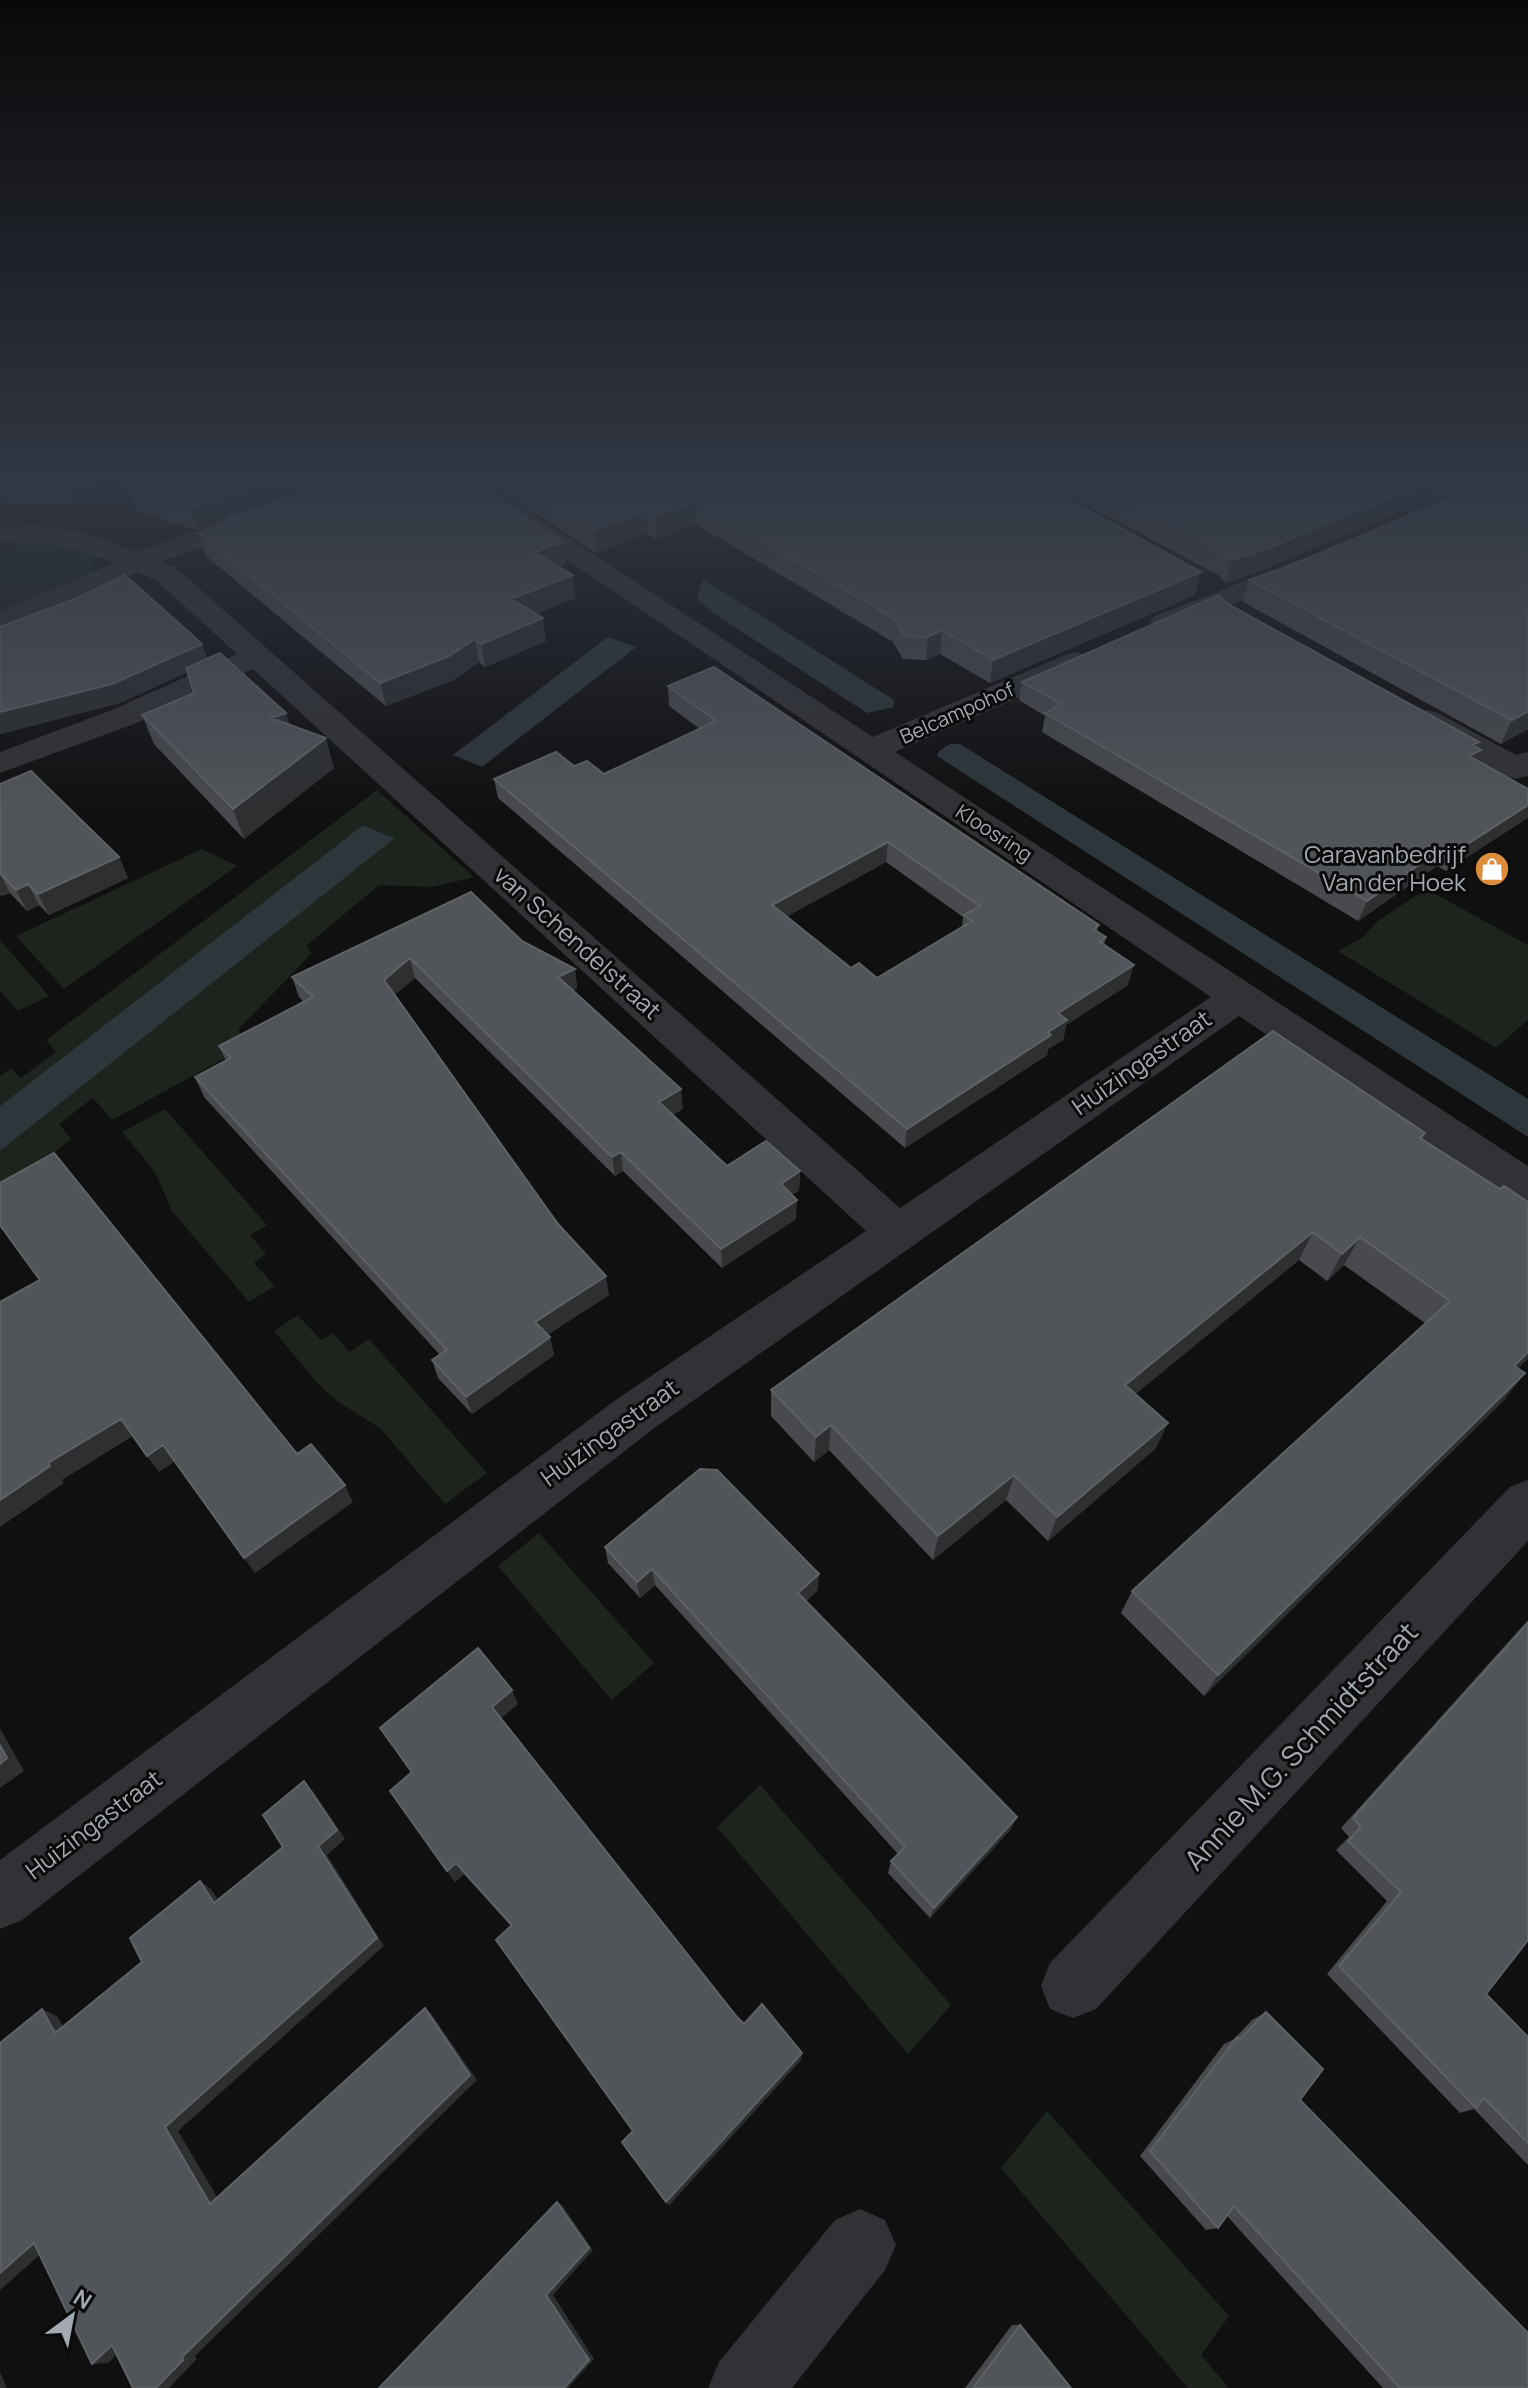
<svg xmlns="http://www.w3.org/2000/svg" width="1528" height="2388" viewBox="0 0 1528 2388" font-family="Manrope,sans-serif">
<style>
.green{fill:#1d231d}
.water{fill:#2d363a}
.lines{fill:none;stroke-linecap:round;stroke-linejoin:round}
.minor{fill:#313235;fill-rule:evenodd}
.wall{fill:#484a4d;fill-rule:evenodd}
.shaded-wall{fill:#2d2f31}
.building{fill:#515458;stroke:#5e6266;stroke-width:2;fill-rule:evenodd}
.labels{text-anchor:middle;stroke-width:6;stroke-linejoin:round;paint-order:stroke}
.far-street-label{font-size:20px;fill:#a2a9b0;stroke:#0b0b0c}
.poi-label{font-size:24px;fill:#a2a9b0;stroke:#0b0b0c;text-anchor:end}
.street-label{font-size:24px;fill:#a2a9b0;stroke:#0b0b0c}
.near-street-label{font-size:28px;fill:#a2a9b0;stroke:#0b0b0c}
</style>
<rect width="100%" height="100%" fill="#101011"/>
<path class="green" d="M 21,540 L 36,540 L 97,555 L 90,565 L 96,574 L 0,615 L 0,550 L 12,547 Z
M 377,790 L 474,877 L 432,887 L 379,885 L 306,946 L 312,953 L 238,1030 L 251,1044 L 112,1120 L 93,1098 L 59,1124 L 71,1139 L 0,1196 L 0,1151 L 394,837 L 363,825 L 0,1106 L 0,1076 L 11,1068 L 21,1078 L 56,1052 L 46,1040 Z
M 202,849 L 237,866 L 64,989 L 16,936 Z
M 1426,889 L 1528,945 L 1528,1020 L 1496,1048 L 1338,951 L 1362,938 L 1378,921 Z
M 0,940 L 49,996 L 18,1011 L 0,991 Z
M 165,1109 L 267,1225 L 250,1235 L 266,1254 L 254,1263 L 275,1286 L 249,1302 L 172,1211 L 155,1172 L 122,1132 Z
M 298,1315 L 321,1340 L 333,1333 L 349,1352 L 369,1339 L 487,1473 L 445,1504 L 381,1429 L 337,1401 L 319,1385 L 274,1331 Z
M 539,1533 L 654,1663 L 612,1700 L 498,1566 Z
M 760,1785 L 951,2005 L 908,2054 L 717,1827 Z
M 1047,2111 L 1229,2316 L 1201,2355 L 1229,2388 L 1188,2388 L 1001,2168 Z"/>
<path class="water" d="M 703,579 L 894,700 L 893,707 L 867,713 L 712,612 L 697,599 Z
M 608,637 L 636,647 L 482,767 L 453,755 Z
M 950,744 L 960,744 L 1528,1099 L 1528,1137 L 937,756 L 939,751 Z
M 363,825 L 395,838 L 0,1151 L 0,1106 Z"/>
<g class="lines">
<path class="minor" d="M 447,478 L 477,478 L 873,737 L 1065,655 L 1076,652 L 1087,655 L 1091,661 L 1087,667 L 895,752 L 1528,1166 L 1528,1205 L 1512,1200 L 1239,1016 L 653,1429 L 22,1920 L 0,1929 L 0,1860 L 617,1399 L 866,1231 L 253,669 L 134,724 L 0,773 L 0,752 L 112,710 L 237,654 L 156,580 L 137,572 L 74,603 L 0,631 L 0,612 L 113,563 C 70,545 47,542 0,543 L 0,527 L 35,526 L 78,531 L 136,552 L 248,513 L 266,513 L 270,519 L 266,525 L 160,562 L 176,568 L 900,1208 L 1211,997 Z
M 1301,559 L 1311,561 L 1315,567 L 1311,573 L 1175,628 L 1165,631 L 1155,628 L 1150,622 L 1155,616 Z
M 1427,710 L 1438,713 L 1516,755 L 1528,752 L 1528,776 L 1516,779 L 1504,776 L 1416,727 L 1411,720 L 1416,713 Z
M 1528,1480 L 1528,1541 L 1096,2009 L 1073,2018 L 1050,2009 L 1041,1986 L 1050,1963 L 1510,1487 Z
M 860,2209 L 885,2220 L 896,2245 L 885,2270 L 792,2388 L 708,2388 L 719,2362 L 835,2220 Z"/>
</g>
<path class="wall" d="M 0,478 L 98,478 L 77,502 L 0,504 Z
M 112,478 L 466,478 L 563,542 L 566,564 L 558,567 L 575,598 L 535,614 L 546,641 L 485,667 L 479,662 L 453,680 L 386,706 L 206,556 L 199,534 L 228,519 L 197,530 L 138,512 L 131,494 Z
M 482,478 L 1030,478 L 1195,595 L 990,683 L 940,654 L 926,660 L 903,659 L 893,642 L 696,524 L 656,539 L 647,533 L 596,553 Z
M 1037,478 L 1528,478 L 1528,729 L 1501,744 L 1243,602 L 1249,580 L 1287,567 L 1452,497 L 1433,497 L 1258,572 L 1226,583 L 1220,576 Z
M 1226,603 L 1481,750 L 1476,760 L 1528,789 L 1446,871 L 1437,866 L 1358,921 L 1042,732 L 1045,716 L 1019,700 L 1022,682 Z
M 0,627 L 202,644 L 207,659 L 290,725 L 334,768 L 244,839 L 154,744 L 142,715 L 194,693 L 187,672 L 120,703 L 0,734 Z
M 668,686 L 1099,925 L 1097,931 L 1106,937 L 1104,945 L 1128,985 L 1066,1025 L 1063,1040 L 1048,1049 L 1047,1055 L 905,1148 L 498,798 L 494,779 L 574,766 L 604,774 L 700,729 L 669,706 ZM 886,862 L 963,917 L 962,927 L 877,978 L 851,968 L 787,916 Z
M 0,784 L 119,857 L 128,878 L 49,915 L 39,905 L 27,911 L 10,893 L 2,896 L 0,894 Z
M 522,941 L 575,969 L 577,988 L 573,991 L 683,1109 L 672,1115 L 727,1166 L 800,1171 L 799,1190 L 792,1195 L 796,1219 L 722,1268 L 623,1171 L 615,1176 L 415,978 L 394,995 L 609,1295 L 548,1334 L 550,1337 L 554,1355 L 472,1414 L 438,1378 L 432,1360 L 440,1355 L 204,1097 L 195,1077 L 226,1061 L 219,1046 L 304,1002 L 299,997 L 292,977 Z
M 1425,1133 L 1422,1139 L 1518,1368 L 1504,1400 L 1204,1696 L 1121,1613 L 1132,1591 L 1425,1323 L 1344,1265 L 1327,1281 L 1299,1260 L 1135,1394 L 1156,1448 L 1048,1541 L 1006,1500 L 933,1560 L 829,1450 L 814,1462 L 771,1416 L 771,1390 Z
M 605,1547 L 818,1590 L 806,1601 L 1011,1829 L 930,1918 L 888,1873 L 891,1861 L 898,1854 L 655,1585 L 640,1598 L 608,1563 Z
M 1528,1620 L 1528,1940 L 1486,1994 L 1528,2037 L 1528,2165 L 1474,2109 L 1460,2113 L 1327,1974 L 1387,1901 L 1336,1850 L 1349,1837 L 1341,1828 Z
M 518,1704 L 501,1718 L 737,2017 L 744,2024 L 801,2060 L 669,2205 L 633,2131 L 511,1926 L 464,1874 L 455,1882 L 390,1791 L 411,1773 L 380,1728 Z
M 1266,2012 L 1300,2100 L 1528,2388 L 1383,2388 L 1227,2216 L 1218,2228 L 1206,2230 L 1140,2156 L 1224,2044 L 1234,2039 L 1252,2020 Z
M 1012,2325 L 1020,2325 L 1071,2388 L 965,2388 Z"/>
<path class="shaded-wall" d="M 76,478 L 98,478 L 77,502 L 70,484 Z
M 144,478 L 172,478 L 139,493 L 136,484 Z
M 282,478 L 353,478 L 228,518 L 228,519 L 197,530 L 190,507 Z
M 1436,478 L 1440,478 L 1433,497 L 1258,572 L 1226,583 L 1232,560 Z
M 0,485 L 1,485 L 9,503 L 0,504 Z
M 695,502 L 696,524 L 656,539 L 655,517 Z
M 646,511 L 647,533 L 596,553 L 594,530 Z
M 563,542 L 566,564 L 537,575 L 534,552 Z
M 1201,572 L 1195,595 L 990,683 L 993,660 Z
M 573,575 L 575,598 L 515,622 L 511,599 Z
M 543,618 L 546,641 L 485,667 L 481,644 Z
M 942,630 L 940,654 L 926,660 L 928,637 Z
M 475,639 L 479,662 L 453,680 L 386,706 L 380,683 Z
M 202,644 L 208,663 L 120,703 L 0,734 L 0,712 Z
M 1528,712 L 1528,729 L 1501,744 L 1512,720 Z
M 286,713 L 295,742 L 271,718 Z
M 326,738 L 334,768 L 244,839 L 233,809 Z
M 1479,742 L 1473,754 L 1481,750 L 1473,769 L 1460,775 L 1473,745 Z
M 1528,805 L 1528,818 L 1446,871 L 1455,852 Z
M 888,842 L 886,862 L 772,925 L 772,905 Z
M 1446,846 L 1437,866 L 1358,921 L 1367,901 Z
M 119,857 L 128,878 L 49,915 L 38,894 Z
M 0,874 L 10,893 L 2,896 L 0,892 Z
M 28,884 L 39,905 L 27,911 L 16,890 Z
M 410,958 L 415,978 L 389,1000 L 384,980 Z
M 1134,965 L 1128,985 L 1066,1025 L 1063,1040 L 1048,1049 L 1047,1055 L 905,1148 L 907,1129 L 1048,1032 L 1058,1013 Z
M 575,969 L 577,988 L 561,997 L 558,977 Z
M 681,1089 L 683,1109 L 661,1122 L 659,1102 Z
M 621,1152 L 623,1171 L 615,1176 L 612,1157 Z
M 800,1171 L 799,1190 L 780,1203 L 781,1184 Z
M 797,1200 L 796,1219 L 722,1268 L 721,1249 Z
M 1313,1232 L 1299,1260 L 1115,1411 L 1125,1385 Z
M 1360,1237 L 1344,1265 L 1327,1281 L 1342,1254 Z
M 606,1276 L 609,1295 L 540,1340 L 535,1322 Z
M 550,1337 L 554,1355 L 472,1414 L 466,1397 Z
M 1528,1352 L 1528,1359 L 1494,1392 L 1514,1366 Z
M 1525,1373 L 1504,1400 L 1204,1696 L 1218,1675 Z
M 121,1419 L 133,1436 L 62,1480 L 64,1483 L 0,1527 L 0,1500 L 48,1463 Z
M 1168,1423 L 1156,1448 L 1048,1541 L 1057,1517 Z
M 831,1425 L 829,1450 L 814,1462 L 816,1437 Z
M 163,1445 L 174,1462 L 159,1472 L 147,1456 Z
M 1014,1475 L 1006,1500 L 933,1560 L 938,1536 Z
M 345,1485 L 353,1502 L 255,1573 L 244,1558 Z
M 652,1569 L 655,1585 L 640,1598 L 637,1582 Z
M 819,1574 L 818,1590 L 797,1609 L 798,1593 Z
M 512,1690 L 518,1704 L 498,1721 L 492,1707 Z
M 0,1728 L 24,1771 L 0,1788 Z
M 304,1781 L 313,1791 L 345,1839 L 327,1855 L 384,1946 L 178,2131 L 223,2207 L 210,2204 L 165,2127 L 318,1846 Z
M 1017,1817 L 1011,1829 L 930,1918 L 934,1908 Z
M 456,1863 L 464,1874 L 455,1882 L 447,1871 Z
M 200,1881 L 211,1889 L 225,1911 L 214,1903 Z
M 425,2008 L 432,2015 L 477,2080 L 195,2356 L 197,2359 L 169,2388 L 156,2388 L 182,2357 Z
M 42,2009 L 57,2016 L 70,2039 L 55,2033 Z
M 802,2053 L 801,2060 L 669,2205 L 666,2202 Z
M 557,2202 L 562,2205 L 593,2250 L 553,2295 L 594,2359 L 568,2388 L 564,2388 L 546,2295 Z
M 34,2243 L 51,2245 L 0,2290 L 0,2273 Z
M 127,2344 L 108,2363 L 92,2364 L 112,2345 Z
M 0,2372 L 7,2388 L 0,2388 Z"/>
<path class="building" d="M 0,478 L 76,478 L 70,484 L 0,485 Z
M 128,478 L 144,478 L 136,484 Z
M 165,478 L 282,478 L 190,507 L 130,490 Z
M 351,478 L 466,478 L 563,542 L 534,552 L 573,575 L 511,599 L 543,618 L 481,644 L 475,639 L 449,656 L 380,683 L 199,534 L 231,519 L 228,518 Z
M 512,478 L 1030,478 L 1201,572 L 993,660 L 942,630 L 928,637 L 905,636 L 895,619 L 695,502 L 655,517 L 646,511 L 594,530 Z
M 1081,478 L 1436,478 L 1264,550 L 1232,560 L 1226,554 Z
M 1462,478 L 1528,478 L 1528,712 L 1512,720 L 1249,580 L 1287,567 L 1462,493 L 1467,482 Z
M 125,575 L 202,644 L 112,684 L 0,712 L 0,627 L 75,599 Z
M 1219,595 L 1226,603 L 1479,742 L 1473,745 L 1481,750 L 1469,756 L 1528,789 L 1528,805 L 1455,852 L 1446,846 L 1367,901 L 1045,713 L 1061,704 L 1022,682 Z
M 220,653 L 286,713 L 271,718 L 326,738 L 233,809 L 142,715 L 194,693 L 186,668 Z
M 714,667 L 1099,925 L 1093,929 L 1106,937 L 1100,942 L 1134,965 L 1058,1013 L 1067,1020 L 1048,1032 L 1051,1035 L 907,1129 L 494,779 L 556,752 L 574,766 L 587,761 L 604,774 L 716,721 L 668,686 ZM 888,842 L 980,906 L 964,915 L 972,921 L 877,978 L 859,963 L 851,968 L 772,905 Z
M 31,771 L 119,857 L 38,894 L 28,884 L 16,890 L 0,873 L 0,784 Z
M 471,892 L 522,941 L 575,969 L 558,977 L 681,1089 L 659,1102 L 727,1166 L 766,1141 L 800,1171 L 781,1184 L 797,1200 L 721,1249 L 621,1152 L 612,1157 L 410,958 L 384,980 L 558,1224 L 606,1276 L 535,1322 L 550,1337 L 466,1397 L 432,1360 L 447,1350 L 195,1077 L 231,1058 L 219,1046 L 313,997 L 292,977 Z
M 1273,1031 L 1425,1133 L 1420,1138 L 1500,1189 L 1504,1186 L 1528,1202 L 1528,1352 L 1514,1366 L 1525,1373 L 1218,1675 L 1132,1591 L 1450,1301 L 1360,1237 L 1342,1254 L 1313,1232 L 1125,1385 L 1168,1423 L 1057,1517 L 1014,1475 L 938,1536 L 831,1425 L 816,1437 L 771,1390 Z
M 54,1153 L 297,1454 L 311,1444 L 345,1485 L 244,1558 L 163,1445 L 147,1456 L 121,1419 L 48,1463 L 50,1466 L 0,1500 L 0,1302 L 40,1280 L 0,1225 L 0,1183 Z
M 700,1469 L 717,1470 L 819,1574 L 798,1593 L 1017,1817 L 934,1908 L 891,1861 L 905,1847 L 652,1569 L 637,1582 L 605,1547 Z
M 1528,1623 L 1528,1940 L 1486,1994 L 1528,2037 L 1528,2143 L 1484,2098 L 1476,2108 L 1339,1966 L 1401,1892 L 1348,1841 L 1361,1827 L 1353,1818 Z
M 478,1648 L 512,1690 L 492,1707 L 737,2017 L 744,2024 L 762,2004 L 802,2053 L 666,2202 L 622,2142 L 633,2131 L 496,1940 L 512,1925 L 456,1863 L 447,1871 L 390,1791 L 412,1772 L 380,1728 Z
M 0,1745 L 7,1758 L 0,1764 Z
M 304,1781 L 337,1830 L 318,1846 L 377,1938 L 165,2127 L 210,2204 L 425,2008 L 470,2075 L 182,2357 L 183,2360 L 156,2388 L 133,2388 L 112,2345 L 92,2364 L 34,2243 L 0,2273 L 0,2043 L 42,2009 L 55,2033 L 142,1962 L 130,1938 L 200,1881 L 214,1903 L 283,1847 L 263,1815 Z
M 1266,2012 L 1323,2069 L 1300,2100 L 1528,2333 L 1528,2388 L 1400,2388 L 1234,2206 L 1218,2228 L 1150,2151 L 1237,2037 L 1240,2039 Z
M 557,2202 L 589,2248 L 546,2295 L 589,2360 L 564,2388 L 379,2388 Z
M 1020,2325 L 1071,2388 L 973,2388 Z"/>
<linearGradient id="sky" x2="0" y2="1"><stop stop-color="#090909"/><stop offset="0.59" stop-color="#313743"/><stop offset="1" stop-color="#313743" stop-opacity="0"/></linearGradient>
<rect width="1528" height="812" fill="url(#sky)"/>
<defs>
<g id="shop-disc" transform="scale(1.8)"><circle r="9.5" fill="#dd8c3c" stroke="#0b0b0c"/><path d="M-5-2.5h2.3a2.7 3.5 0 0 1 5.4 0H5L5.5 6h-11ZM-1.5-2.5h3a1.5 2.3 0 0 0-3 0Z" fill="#fff"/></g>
</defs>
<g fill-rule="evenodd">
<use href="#shop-disc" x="1492" y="869"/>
</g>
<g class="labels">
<g class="far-street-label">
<text transform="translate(957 713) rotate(-24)" y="7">Belcampohof</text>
<text transform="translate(994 833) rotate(33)" y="7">Kloosring</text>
</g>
<g class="poi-label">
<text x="1466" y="863">Caravanbedrijf<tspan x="1466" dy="28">Van der Hoek</tspan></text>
</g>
<g class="street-label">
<text transform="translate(577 943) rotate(42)" y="8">van Schendelstraat</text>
<text transform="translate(1142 1063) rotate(-35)" y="8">Huizingastraat</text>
<text transform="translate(610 1433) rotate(-36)" y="8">Huizingastraat</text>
<text transform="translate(94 1825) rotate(-37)" y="8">Huizingastraat</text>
</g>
<g class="near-street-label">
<text transform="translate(1301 1746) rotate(-47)" y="10">Annie M.G. Schmidtstraat</text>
</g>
</g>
<g transform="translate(72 2316) rotate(32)" stroke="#0b0b0c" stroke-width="6" paint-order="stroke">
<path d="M0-6L14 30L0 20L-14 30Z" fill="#a2a9b0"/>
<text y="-12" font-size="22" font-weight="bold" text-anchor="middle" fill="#a2a9b0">N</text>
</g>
</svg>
